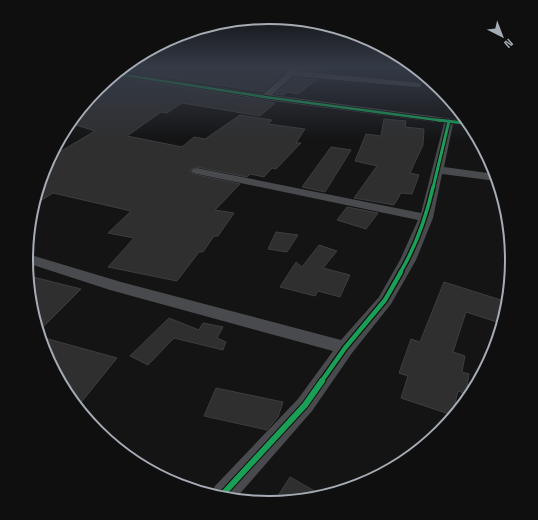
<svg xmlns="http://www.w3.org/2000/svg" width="538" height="520" viewBox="0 0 538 520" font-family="'Space Grotesk',sans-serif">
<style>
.building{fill:#2f2f30;stroke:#3d3e41}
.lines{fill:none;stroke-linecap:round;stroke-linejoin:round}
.minor{fill:#494a4d;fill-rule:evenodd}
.cycleway-far4-casing{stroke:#0f0f10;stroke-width:4}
.cycleway-far3-casing{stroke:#0f0f10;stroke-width:5}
.cycleway-far2-casing{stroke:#0f0f10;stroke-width:6}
.cycleway-far1-casing{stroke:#0f0f10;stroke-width:7}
.cycleway-casing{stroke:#0f0f10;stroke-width:8}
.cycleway-far4{stroke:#1a9f57;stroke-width:2.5}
.cycleway-far3{stroke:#1a9f57;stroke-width:3}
.cycleway-far2{stroke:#1a9f57;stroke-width:3.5}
.cycleway-far1{stroke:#1a9f57;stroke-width:4.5}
.cycleway{stroke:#1a9f57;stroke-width:6}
.rim{fill:none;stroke:#a6acb4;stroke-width:2}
</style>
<rect width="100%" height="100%" fill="#141415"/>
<path class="building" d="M 129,67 L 290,67 L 285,70 L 284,73 L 263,92 L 123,71 Z
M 301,67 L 328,67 L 323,72 L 300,70 Z
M 115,76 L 275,103 L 260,116 L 182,103 L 167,113 L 161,112 L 127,136 L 182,147 L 194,137 L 205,139 L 240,115 L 272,120 L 268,124 L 305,129 L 296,143 L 301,143 L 276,169 L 272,168 L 264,177 L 250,174 L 247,177 L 197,167 L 190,170 L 193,174 L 240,184 L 215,210 L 234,213 L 218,236 L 214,236 L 203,252 L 199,252 L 177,281 L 108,267 L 134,238 L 108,233 L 131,211 L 53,193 L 37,203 L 45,167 L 51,157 L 95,131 L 73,124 L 97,88 Z
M 294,78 L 316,80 L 298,94 L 287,92 L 284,95 L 275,94 Z
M 384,119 L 406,121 L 405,127 L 424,129 L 423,145 L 410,173 L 419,175 L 412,194 L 401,193 L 394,205 L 354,198 L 377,166 L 355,161 L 366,134 L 381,136 Z
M 331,147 L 351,150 L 325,192 L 302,187 Z
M 347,207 L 378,213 L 366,229 L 337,220 Z
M 276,232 L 298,235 L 287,252 L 268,249 Z
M 319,245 L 337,251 L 323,268 L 350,275 L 340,297 L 318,291 L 315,296 L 280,287 L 296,262 L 302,267 Z
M 29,276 L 81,289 L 40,330 L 32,291 Z
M 444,282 L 504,301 L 500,323 L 466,312 L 453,352 L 465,356 L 462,372 L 469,374 L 466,394 L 458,391 L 452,415 L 401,398 L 408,376 L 399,373 L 411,339 L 420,342 Z
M 169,318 L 199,330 L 203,323 L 223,327 L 217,338 L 226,342 L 223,350 L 174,338 L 148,365 L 130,356 Z
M 41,337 L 117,358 L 79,405 L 44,353 Z
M 216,388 L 283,402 L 278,417 L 267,430 L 204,416 Z
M 290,477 L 318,493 L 274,502 Z"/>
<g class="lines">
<path class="minor" d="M 294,67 L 300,67 L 298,71 L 420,83 L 421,85 L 420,87 L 417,87 L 293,76 L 272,95 L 462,120 L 466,125 L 453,124 L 444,167 L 495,174 L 496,181 L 442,174 L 433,218 L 416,260 L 391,304 L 352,353 L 312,411 L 237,497 L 212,492 L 215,486 L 298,399 L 333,351 L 110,290 L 27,263 L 27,254 L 31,255 L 121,282 L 341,340 L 379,297 L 400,260 L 418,220 L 197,174 L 193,173 L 191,171 L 193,169 L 197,168 L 421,213 L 444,123 L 265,100 L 116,76 L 121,72 L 263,94 L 286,74 L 286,71 Z"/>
<g class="cycleway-far4-casing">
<path id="cycleway-far4" d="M 118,74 L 265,97 L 445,121"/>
</g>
<g class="cycleway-far3-casing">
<path id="cycleway-far3" d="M 438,120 L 464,123
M 433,188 L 449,121"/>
</g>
<g class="cycleway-far2-casing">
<path id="cycleway-far2" d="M 400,273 C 416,246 426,218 433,187"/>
</g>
<g class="cycleway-far1-casing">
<path id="cycleway-far1" d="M 321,382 L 345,348 L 385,300 L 401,272"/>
</g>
<g class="cycleway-casing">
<path id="cycleway" d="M 223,494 L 305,405 L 322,381"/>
</g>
<use href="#cycleway-far4" class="cycleway-far4"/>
<use href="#cycleway-far3" class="cycleway-far3"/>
<use href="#cycleway-far2" class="cycleway-far2"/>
<use href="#cycleway-far1" class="cycleway-far1"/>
<use href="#cycleway" class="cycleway"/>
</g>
<linearGradient id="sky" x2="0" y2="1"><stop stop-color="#0b0b0c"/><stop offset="0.48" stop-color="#343a46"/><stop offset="1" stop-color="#343a46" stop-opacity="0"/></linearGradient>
<rect width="538" height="140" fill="url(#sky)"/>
<path d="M0 0H538V520H0ZM33 260a236 236 0 1 1 472 0a236 236 0 1 1-472 0Z" fill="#0f0f10" fill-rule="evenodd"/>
<path class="rim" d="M33 260a236 236 0 1 1 472 0a236 236 0 1 1-472 0Z"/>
<g transform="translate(502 36) rotate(138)" stroke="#0f0f10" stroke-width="3" paint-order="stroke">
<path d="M0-3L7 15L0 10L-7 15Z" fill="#a6acb4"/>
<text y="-6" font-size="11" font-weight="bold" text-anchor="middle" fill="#a6acb4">N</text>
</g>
</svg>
